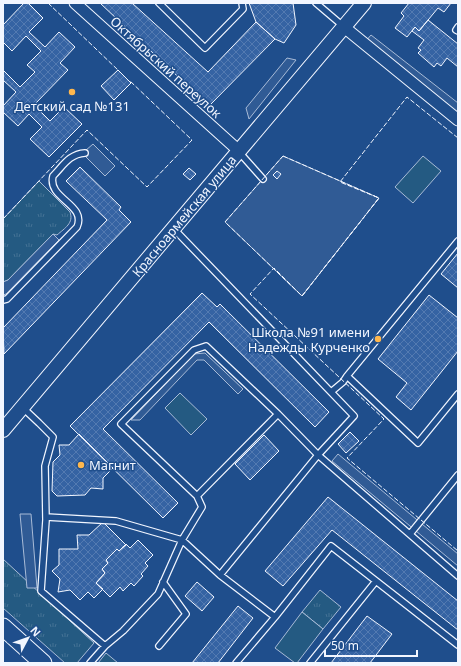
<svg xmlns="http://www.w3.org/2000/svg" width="461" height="666" viewBox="0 0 461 666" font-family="'Noto Sans',sans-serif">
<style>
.grass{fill:url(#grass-tufts);stroke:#a8bbd7}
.pitch{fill:#245a82;stroke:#a8bbd7}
.parking{fill:#305b95;stroke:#a8bbd7}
.building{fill:url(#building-cross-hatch);stroke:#f2f6ff}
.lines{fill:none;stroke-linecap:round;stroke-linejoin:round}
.service-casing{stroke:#f2f6ff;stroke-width:8}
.minor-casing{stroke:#f2f6ff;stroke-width:13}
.tertiary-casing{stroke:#f2f6ff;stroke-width:16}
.primary-casing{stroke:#f2f6ff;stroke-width:19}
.service{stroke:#1f4e8c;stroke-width:5.5}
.minor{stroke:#1f4e8c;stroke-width:11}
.tertiary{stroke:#1f4e8c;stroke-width:14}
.primary{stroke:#1f4e8c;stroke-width:17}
.fence{stroke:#f2f6ff;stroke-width:1;stroke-dasharray:5 2;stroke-linecap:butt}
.poi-dot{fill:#ffb74d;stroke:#1f4e8c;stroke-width:1.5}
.labels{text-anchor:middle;stroke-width:3;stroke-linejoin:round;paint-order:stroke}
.street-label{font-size:13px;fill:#f2f6ff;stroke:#1f4e8c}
.poi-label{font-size:13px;fill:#f2f6ff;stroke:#1f4e8c}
</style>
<defs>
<pattern id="grass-tufts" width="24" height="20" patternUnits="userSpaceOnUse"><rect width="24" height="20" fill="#245a82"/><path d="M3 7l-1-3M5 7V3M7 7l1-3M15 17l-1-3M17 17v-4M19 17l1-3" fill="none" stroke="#447295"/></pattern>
<pattern id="building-cross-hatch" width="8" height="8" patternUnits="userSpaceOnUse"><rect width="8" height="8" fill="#3563a3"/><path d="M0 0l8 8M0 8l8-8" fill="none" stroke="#537ab1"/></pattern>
</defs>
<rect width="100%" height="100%" fill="#1f4e8c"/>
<path class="grass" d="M 39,181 L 70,212 C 74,223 65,228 57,235 L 53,234 L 8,280 L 3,282 L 3,219 Z
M 3,559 L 94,643 L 77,663 L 65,663 L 3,608 Z
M 320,590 L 341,607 L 323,629 L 302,612 Z
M 106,653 L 118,663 L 98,663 Z"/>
<path class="pitch" d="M 423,156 L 441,171 L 413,203 L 395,187 Z
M 180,393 L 207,419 L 191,435 L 165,408 Z
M 302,612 L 323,629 L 297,663 L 295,663 L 275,648 Z"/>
<path class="parking" d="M 371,35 L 458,103 L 458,116 L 365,42 Z
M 287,58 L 296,60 L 249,119 L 246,108 Z
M 93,144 L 115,166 L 105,176 L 85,156 L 85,151 Z
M 283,156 L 379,198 L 302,296 L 225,222 Z
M 53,234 L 59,240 L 6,294 L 3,295 L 3,282 L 8,280 Z
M 205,353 L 243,389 L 238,394 L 204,360 L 197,360 L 140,420 L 131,420 L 194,354 Z
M 338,454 L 458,554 L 458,566 L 332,461 Z
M 20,514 L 31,514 L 37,588 L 27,588 Z"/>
<path class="building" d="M 24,3 L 28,3 L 43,18 L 29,32 L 45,47 L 59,32 L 75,47 L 60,63 L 68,70 L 34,105 L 50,121 L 64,107 L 82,124 L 49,157 L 30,139 L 42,127 L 29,114 L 18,126 L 3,112 L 3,106 L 16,92 L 3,80 L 3,70 L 20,87 L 35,72 L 27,65 L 41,51 L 26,36 L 12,51 L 3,42 L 3,25 Z
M 100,3 L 132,3 L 208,72 L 256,22 L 275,39 L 209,106 Z
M 249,3 L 293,3 L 296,25 L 284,43 L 275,39 L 256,22 Z
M 409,3 L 451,3 L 444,12 L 438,8 L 419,31 L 415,27 L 407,37 L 395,28 L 404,16 L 401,13 Z
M 428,20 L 458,44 L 458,67 L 447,58 L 441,66 L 437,63 L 434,67 L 418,53 L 421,50 L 418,48 L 424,40 L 412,31 L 415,27 L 419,31 Z
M 118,70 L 131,83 L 114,100 L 101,86 Z
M 80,167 L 121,207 L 119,210 L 131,222 L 4,354 L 3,328 L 107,220 L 66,181 Z
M 189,168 L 196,174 L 190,180 L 183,174 Z
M 277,171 L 281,174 L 277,179 L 273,175 Z
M 458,253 L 458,288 L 441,274 Z
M 202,293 L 217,307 L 220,304 L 329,412 L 315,427 L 209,322 L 103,429 L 178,503 L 163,518 L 70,426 Z
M 429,295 L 458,318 L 458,351 L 411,410 L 396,397 L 407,383 L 378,359 Z
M 350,432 L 359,441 L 346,453 L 338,444 Z
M 79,434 L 113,468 L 103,478 L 103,489 L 91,488 L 85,495 L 57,496 L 52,491 L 53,462 L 60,455 L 59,445 L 69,445 Z
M 264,435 L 279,451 L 250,480 L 235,464 Z
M 328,497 L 458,601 L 458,630 L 332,530 L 283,586 L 265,571 Z
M 103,522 L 126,545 L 119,551 L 117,549 L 106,560 L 108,563 L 102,569 L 105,573 L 96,583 L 103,589 L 94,598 L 88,592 L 80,600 L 70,590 L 58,592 L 60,579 L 52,571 L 59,565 L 59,549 L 78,549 L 77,535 L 89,535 Z
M 138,540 L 153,555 L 145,563 L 148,566 L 141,574 L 143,576 L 134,586 L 131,583 L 123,591 L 120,587 L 110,597 L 96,583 L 105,573 L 102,569 L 108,563 L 106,560 L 117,549 L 119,551 L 126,544 L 130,548 Z
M 197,582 L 214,597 L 202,611 L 185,596 Z
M 238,606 L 253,618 L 218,663 L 192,663 Z
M 367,616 L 392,634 L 370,663 L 331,663 Z"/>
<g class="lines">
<g class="service-casing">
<path id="service" d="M 159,3 L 205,48 L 243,9 L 242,3
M 316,3 L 343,26
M 458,27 L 456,30 L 458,31
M 239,152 L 263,179
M 174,229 L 354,416 L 318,455 L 458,576
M 3,300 L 7,299 L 77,227 C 87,204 47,199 53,176 C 63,166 69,154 85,153
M 347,376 L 418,443 L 458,394
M 331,392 L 343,382 L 347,376 L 458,241
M 22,407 L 39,423 L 53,437 L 45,466 L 46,520 L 41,591 L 105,646
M 197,496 L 278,414
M 46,517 L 116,521 L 182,540 L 220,575 L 275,617 L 236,663
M 410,534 L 458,475
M 275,617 L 331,546 L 376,581 L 458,645
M 159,646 L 186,614 L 163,582
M 90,663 L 105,646 L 123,631 L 158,594 L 182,540 L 202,507 L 197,496 L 121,424 L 194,350 L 206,346 L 278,414 L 318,455 L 220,575
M 310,663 L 376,581"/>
</g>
<g class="minor-casing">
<path id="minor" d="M 75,3 L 239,151
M 344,27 L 458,120"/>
</g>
<g class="tertiary-casing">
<path id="tertiary" d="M 3,430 L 364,3"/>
</g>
<g class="primary-casing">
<path id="primary" d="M 3,627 L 43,663"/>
</g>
<use href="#service" class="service"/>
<use href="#minor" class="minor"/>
<use href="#tertiary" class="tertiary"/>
<use href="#primary" class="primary"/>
<path class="fence" d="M 48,3 L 119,71
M 3,4 L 4,3
M 458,138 L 407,97 L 340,182 L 379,198 L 302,296 L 274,268 L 250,294 L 384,419 L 347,458 L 458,551
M 283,156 L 379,198 L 302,296 L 225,222 Z
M 3,219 L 87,130 L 147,187 L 192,140 L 130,81"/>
</g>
<g class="poi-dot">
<circle cx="72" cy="92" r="4"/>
<circle cx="378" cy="339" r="4"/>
<circle cx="81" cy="465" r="4"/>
</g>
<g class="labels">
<g class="street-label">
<text transform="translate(166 67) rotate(42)" y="5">Октябрьский переулок</text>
<text transform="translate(184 216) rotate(-50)" y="5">Красноармейская улица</text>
</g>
<g class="poi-label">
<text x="72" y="111">Детский сад №131</text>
<text x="370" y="337" text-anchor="end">Школа №91 имени<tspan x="370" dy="15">Надежды Курченко</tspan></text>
<text x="89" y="470" text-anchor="start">Магнит</text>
</g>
</g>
<rect width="461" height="666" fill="none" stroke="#f2f6ff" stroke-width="8"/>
<g transform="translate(28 638) rotate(49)" stroke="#1f4e8c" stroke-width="3" paint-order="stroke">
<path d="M0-3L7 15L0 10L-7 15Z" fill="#f2f6ff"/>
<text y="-6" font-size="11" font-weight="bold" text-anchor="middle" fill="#f2f6ff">N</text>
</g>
<path d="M325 650v6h92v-6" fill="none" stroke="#f2f6ff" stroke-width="2"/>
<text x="331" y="650" font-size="12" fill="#f2f6ff" stroke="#1f4e8c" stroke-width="3" paint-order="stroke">50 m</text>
</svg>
